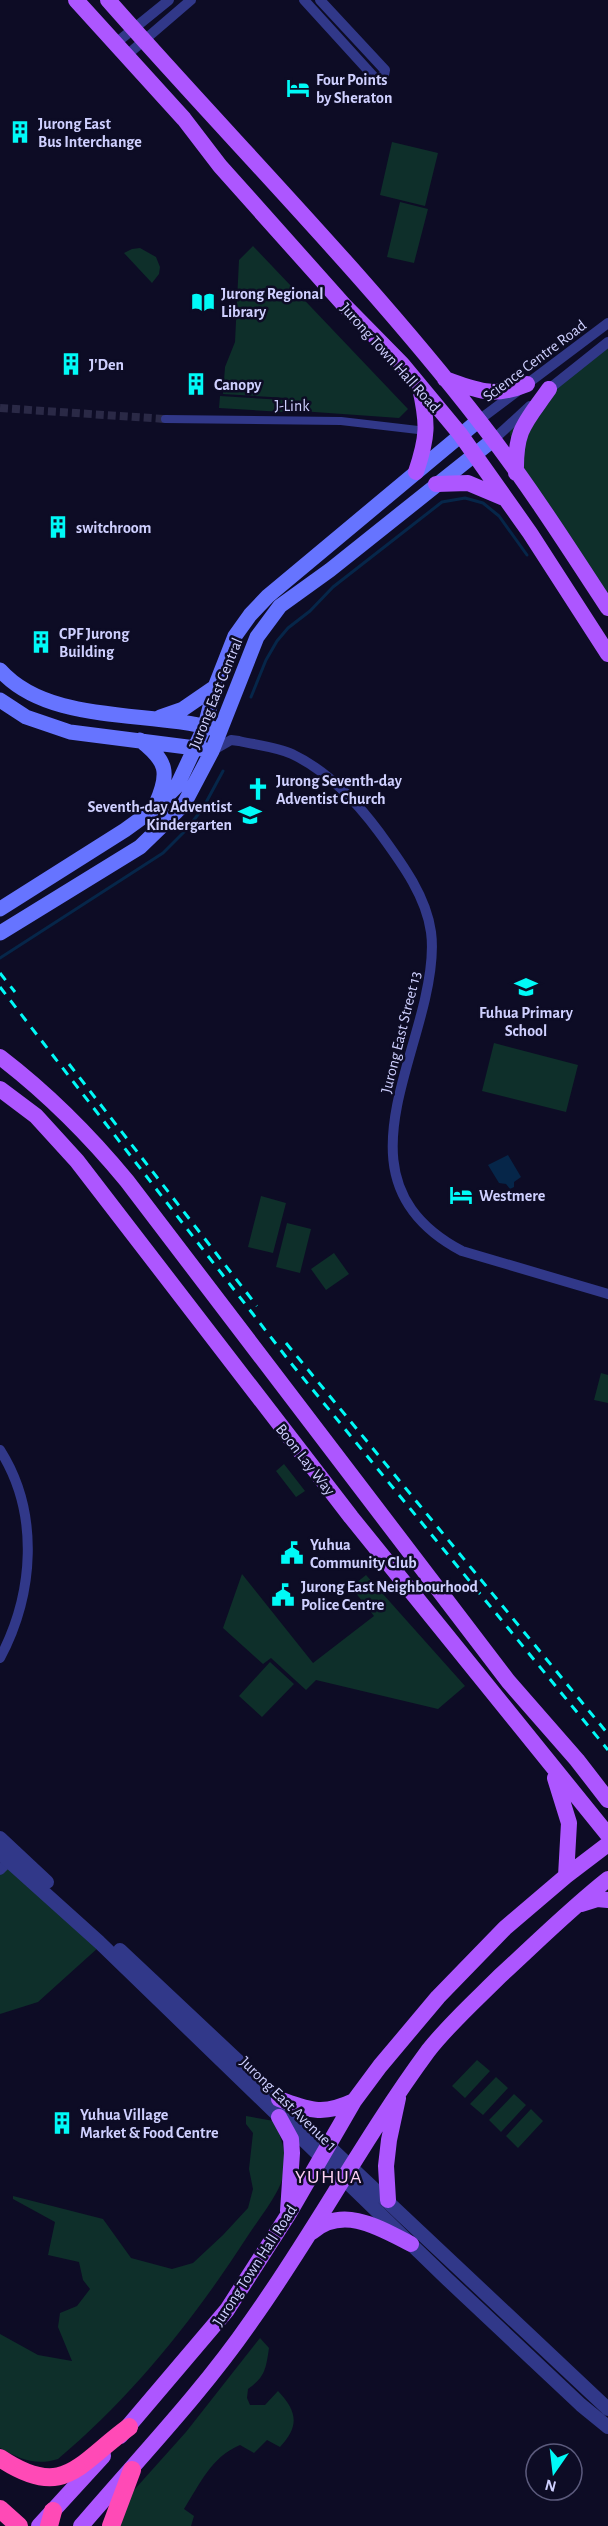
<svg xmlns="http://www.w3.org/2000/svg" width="608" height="2526" viewBox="0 0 608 2526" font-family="'Alegreya Sans',sans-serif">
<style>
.green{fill:#0e2f2a}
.water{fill:#062649}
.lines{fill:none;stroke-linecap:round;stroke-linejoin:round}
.stream{stroke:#062649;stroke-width:3}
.pedestrian-tunnel{stroke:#2a2946;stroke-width:8;stroke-dasharray:8 4;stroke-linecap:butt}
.pedestrian{stroke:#313889;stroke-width:8}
.minor{stroke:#313889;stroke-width:10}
.tertiary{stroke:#313889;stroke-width:14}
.secondary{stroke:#6674ff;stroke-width:15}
.primary{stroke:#ad56ff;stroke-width:16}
.motorway{stroke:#ff4ab6;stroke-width:18}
.rail{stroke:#00faf7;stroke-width:3;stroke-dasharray:9 8;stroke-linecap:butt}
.motorway-bridge{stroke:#ff4ab6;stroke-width:18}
.labels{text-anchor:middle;stroke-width:5;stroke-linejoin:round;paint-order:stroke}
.poi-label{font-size:16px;font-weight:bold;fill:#cfd0ff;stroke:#0d0c25;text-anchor:start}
.street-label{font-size:16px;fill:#cfd0ff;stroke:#0d0c25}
.quarter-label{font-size:20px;letter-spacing:1.5px;fill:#ffd1f4;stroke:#0d0c25}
</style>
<rect width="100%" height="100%" fill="#0d0c25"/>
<path class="green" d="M 392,142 L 438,153 L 425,206 L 380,195 Z
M 400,202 L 428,209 L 414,263 L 387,257 Z
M 253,246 L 408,409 L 399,418 L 286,410 L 287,398 L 223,394 L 225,367 L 235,342 L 239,260 Z
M 140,248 L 156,257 L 160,267 L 159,274 L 152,283 L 124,253 L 132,249 Z
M 608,348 L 608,613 L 519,468 L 508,426 Z
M 220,396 L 284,400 L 283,412 L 219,408 Z
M 494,1043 L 578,1065 L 566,1112 L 482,1091 Z
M 261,1196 L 286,1203 L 273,1253 L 248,1247 Z
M 287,1223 L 311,1229 L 300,1273 L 276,1267 Z
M 334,1253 L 349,1274 L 326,1290 L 311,1269 Z
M 601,1373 L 608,1375 L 608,1403 L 594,1400 Z
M 284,1464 L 305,1491 L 296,1497 L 276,1471 Z
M 242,1574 L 313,1663 L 374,1616 L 351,1587 L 366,1575 L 465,1686 L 438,1709 L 316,1680 L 306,1690 L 271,1658 L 263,1664 L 223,1628 Z
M 270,1662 L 294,1684 L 262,1717 L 239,1696 Z
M 9,1861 L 99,1947 L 38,2002 L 0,2014 L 0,1870 Z
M 477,2060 L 490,2071 L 465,2098 L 452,2086 Z
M 496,2077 L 508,2088 L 483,2115 L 470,2104 Z
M 514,2094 L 526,2105 L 501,2132 L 489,2120 Z
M 531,2109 L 543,2121 L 518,2148 L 506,2136 Z
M 246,2116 L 274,2121 C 283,2141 289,2161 281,2183 C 273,2202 258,2220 247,2237 C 195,2318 132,2397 58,2459 C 35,2466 20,2459 0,2448 L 0,2334 L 38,2355 L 72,2361 L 58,2327 L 60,2313 L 77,2306 L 90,2289 L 83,2280 L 79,2262 L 48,2255 L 55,2222 L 13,2199 L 13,2196 L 103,2219 L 131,2258 L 172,2269 L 193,2263 L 223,2235 L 248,2208 L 253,2189 L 249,2169 L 253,2133 L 246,2124 Z
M 260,2338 L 269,2348 C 266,2369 265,2377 248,2389 L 247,2398 L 250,2405 L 265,2405 L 278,2391 C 297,2411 300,2426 280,2447 L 267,2440 L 254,2453 L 240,2445 C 211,2457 200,2484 184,2509 L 194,2516 L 191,2526 L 115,2526 L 126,2499 L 186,2432 Z"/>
<path class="water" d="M 508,1155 L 521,1177 L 514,1182 L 514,1187 L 510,1189 L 506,1184 L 499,1183 L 488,1165 Z"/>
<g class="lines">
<path class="stream" d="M 251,697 L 266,660 L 277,641 L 288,628 L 310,611 L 333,587 L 442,502 L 465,498 L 483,503 L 499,516 L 527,555
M 0,958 L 163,853 L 187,829 L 203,808 L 223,771"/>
<path class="pedestrian-tunnel" d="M 0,408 L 165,419"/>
<path class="pedestrian" d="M 165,419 L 341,421 L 418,430"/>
<path class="minor" d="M 304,0 L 375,78 L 379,79 L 384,75 L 385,70 L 320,0
M 116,43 L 169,0
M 127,55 L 191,0
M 544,393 L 608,342
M 479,420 L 608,323
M 493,440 L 530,406
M 212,751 L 231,740 L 239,741 C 256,745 277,747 292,754 C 328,771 356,801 379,832 C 400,861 426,895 431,932 C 434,954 430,977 425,999 C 403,1094 349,1191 462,1251 L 608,1294
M 0,1450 C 40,1513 34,1594 0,1658
M 0,1870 L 14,1856"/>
<path class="tertiary" d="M 0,1838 L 47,1882
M 0,1853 L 99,1942 L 446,2278 L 581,2405 L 608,2427
M 120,1950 L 608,2409"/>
<path class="secondary" d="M 0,670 C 49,725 149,710 215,729
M 0,700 L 26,717 L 70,732 L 203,749
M 160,717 L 183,709 L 215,687
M 140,740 C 167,761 170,772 156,804
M 0,909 L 125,830 L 154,809 L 177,786 L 205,726 L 215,687 L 235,636 L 250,615 L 268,596 L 479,420
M 0,933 L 140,847 L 170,818 L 184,804 L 212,751 L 257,637 L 280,606 L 330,570 L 493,440"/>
<path class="primary" d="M 76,0 L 184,119 L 220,166 L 344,305 L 402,364 L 460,434 L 530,533 L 608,654
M 108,0 C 232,141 365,274 480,422 C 526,481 567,545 608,608
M 445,379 C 479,391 493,398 527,384
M 416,472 C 428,436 428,424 420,388
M 516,473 C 515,429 525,423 549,389
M 436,484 L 468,483 L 506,499
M 0,1057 C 47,1093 89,1135 127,1181 L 508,1681 L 577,1760 L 608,1800
M 0,1089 L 36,1116 L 77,1161 L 351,1517 L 608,1835
M 555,1778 L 569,1823 L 566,1876
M 581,1904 L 597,1899 L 608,1900
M 279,2099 C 310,2110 322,2116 354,2101
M 279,2117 L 291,2139 L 292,2153 L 288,2211
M 388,2200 L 386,2166 L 389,2140 L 398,2098
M 312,2232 C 343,2205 380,2228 411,2244
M 120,2436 L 227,2310 L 288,2215 L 354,2101 L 380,2066 L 438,1997 L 505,1928 L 566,1876 L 608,1844
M 39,2526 L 103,2456
M 81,2526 C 139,2458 201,2394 252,2320 C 314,2233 364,2138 428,2051 C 449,2024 476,2000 500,1976 C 536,1943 570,1909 608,1879"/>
<path class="motorway" d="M 0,2458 C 64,2501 78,2464 129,2427
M 49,2526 L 53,2511
M 111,2526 L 132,2470"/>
<path class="rail" d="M 0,973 L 15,992
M 0,987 L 290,1362 L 608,1750
M 69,1064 L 257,1306
M 286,1343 L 608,1734"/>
<path class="motorway-bridge" d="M 0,2509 L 19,2526"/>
</g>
<defs>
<g id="hotel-bare" transform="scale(1.8)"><path d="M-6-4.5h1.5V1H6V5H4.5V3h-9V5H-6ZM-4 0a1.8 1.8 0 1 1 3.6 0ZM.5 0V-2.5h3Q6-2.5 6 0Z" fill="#00faf7" stroke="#0d0c25" stroke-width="2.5" paint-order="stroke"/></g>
<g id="building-bare" transform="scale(1.8)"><path d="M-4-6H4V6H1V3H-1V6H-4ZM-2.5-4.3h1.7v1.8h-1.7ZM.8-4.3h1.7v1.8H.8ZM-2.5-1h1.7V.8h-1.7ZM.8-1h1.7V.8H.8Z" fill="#00faf7" stroke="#0d0c25" stroke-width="2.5" paint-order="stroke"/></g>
<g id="library-bare" transform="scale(1.8)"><path d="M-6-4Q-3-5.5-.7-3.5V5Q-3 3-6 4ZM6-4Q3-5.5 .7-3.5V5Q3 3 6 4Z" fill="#00faf7" stroke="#0d0c25" stroke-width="2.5" paint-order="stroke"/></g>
<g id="church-bare" transform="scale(1.8)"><path d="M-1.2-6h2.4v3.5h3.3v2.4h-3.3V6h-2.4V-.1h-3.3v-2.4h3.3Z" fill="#00faf7" stroke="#0d0c25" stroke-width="2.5" paint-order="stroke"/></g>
<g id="school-bare" transform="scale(1.8)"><path d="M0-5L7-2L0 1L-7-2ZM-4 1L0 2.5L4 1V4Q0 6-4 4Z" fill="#00faf7" stroke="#0d0c25" stroke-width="2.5" paint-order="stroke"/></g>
<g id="civic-bare" transform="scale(1.8)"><path d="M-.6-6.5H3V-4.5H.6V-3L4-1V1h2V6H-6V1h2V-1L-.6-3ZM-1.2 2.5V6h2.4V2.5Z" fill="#00faf7" stroke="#0d0c25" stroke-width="2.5" paint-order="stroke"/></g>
</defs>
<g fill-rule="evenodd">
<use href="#hotel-bare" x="298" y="88"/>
<use href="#building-bare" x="20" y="132"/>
<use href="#library-bare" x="203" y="302"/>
<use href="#building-bare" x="71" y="364"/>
<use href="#building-bare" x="196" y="384"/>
<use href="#building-bare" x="58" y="527"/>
<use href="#building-bare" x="41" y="642"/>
<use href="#church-bare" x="258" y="789"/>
<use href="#school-bare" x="250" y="815"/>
<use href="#school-bare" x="526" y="987"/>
<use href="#hotel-bare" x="461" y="1195"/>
<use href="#civic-bare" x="292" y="1553"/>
<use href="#civic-bare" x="283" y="1595"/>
<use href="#building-bare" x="62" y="2123"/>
</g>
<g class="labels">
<g class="poi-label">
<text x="316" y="85">Four Points<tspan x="316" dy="18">by Sheraton</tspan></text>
<text x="38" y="129">Jurong East<tspan x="38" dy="18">Bus Interchange</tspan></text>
<text x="221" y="299">Jurong Regional<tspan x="221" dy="18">Library</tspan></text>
<text x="89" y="370">J'Den</text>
<text x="214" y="390">Canopy</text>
<text x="76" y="533">switchroom</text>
<text x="59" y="639">CPF Jurong<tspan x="59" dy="18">Building</tspan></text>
<text x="276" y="786">Jurong Seventh-day<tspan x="276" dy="18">Adventist Church</tspan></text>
<text x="232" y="812" text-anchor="end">Seventh-day Adventist<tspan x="232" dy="18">Kindergarten</tspan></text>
<text x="526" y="1018" text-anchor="middle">Fuhua Primary<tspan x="526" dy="18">School</tspan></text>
<text x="479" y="1201">Westmere</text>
<text x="310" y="1550">Yuhua<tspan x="310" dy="18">Community Club</tspan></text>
<text x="301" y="1592">Jurong East Neighbourhood<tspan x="301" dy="18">Police Centre</tspan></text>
<text x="80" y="2120">Yuhua Village<tspan x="80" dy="18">Market &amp; Food Centre</tspan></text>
</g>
<g class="street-label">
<text transform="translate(391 357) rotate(48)" y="6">Jurong Town Hall Road</text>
<text transform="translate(534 360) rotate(-37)" y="6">Science Centre Road</text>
<text x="292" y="411">J-Link</text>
<text transform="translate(215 693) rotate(-68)" y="6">Jurong East Central</text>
<text transform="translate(400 1032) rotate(-76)" y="6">Jurong East Street 13</text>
<text transform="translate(306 1459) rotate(52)" y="6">Boon Lay Way</text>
<text transform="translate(289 2103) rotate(44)" y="6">Jurong East Avenue 1</text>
<text transform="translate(254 2265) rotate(-57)" y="6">Jurong Town Hall Road</text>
</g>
<g class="quarter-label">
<text x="329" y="2183">YUHUA</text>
</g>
</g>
<g transform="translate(554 2472) rotate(194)"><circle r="28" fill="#0d0c25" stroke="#5b5a7c" stroke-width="1.5"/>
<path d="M0-4.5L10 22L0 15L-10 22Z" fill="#00faf7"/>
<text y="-9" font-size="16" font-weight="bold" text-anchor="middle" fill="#cfd0ff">N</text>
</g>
</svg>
